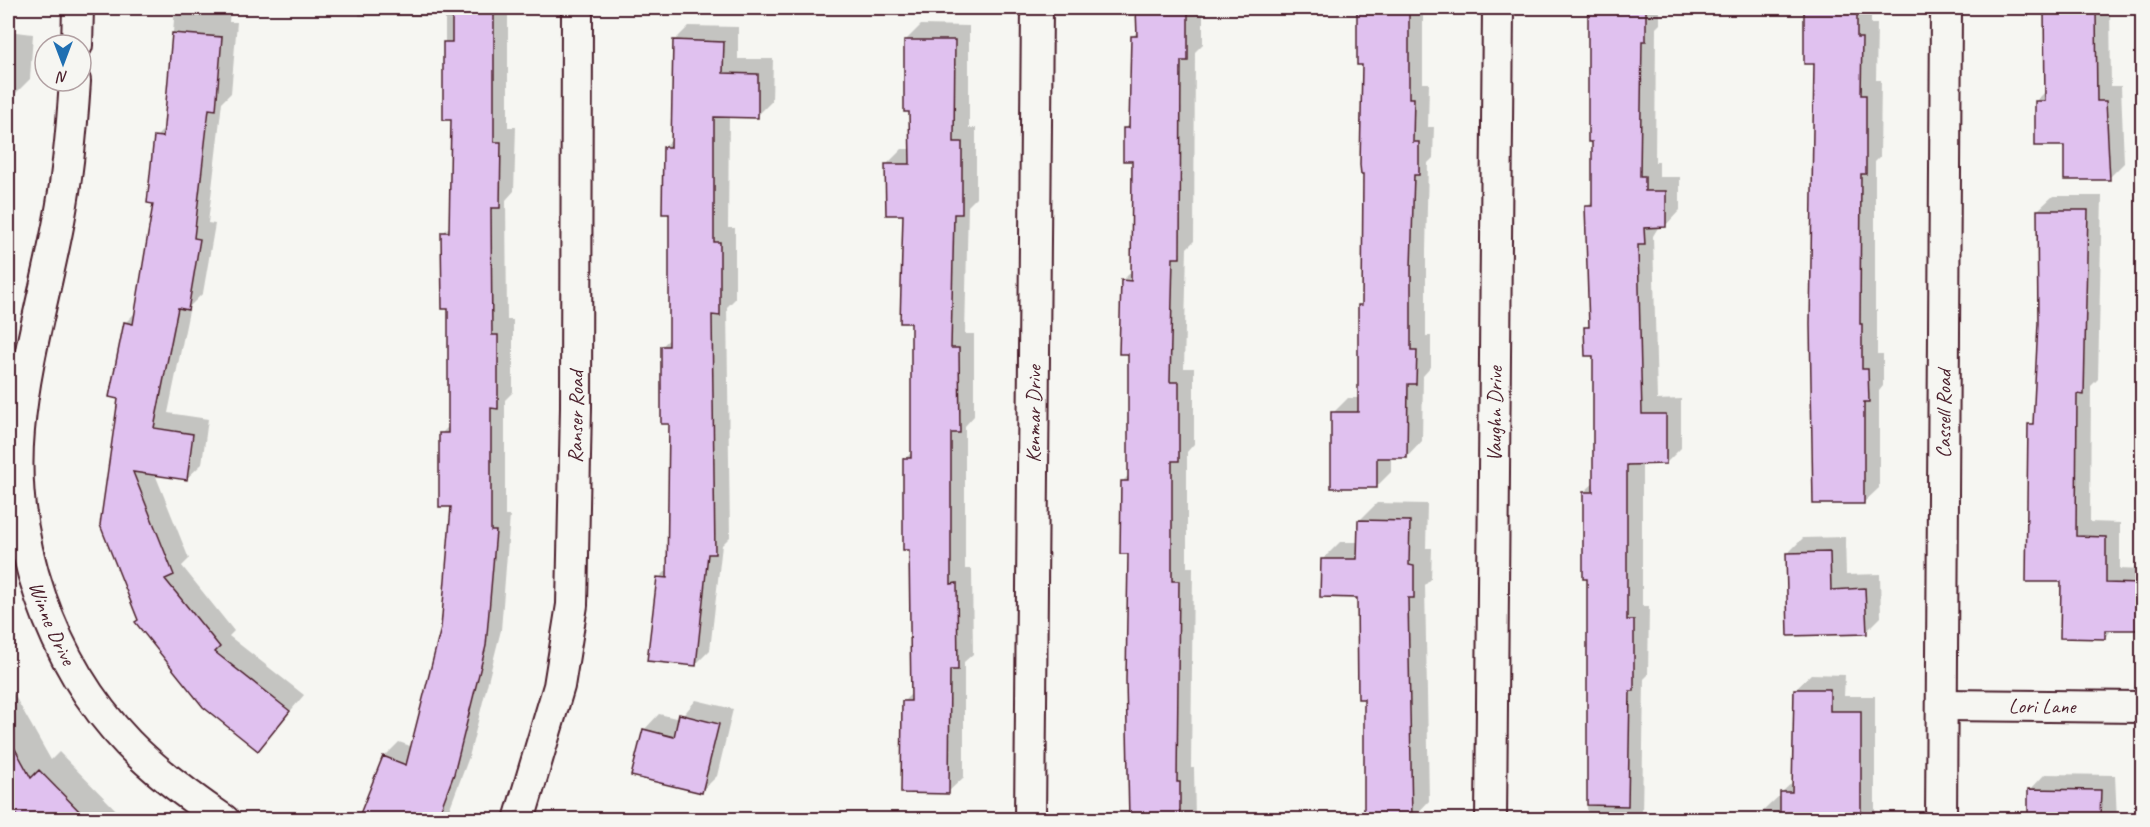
<svg xmlns="http://www.w3.org/2000/svg" width="2150" height="827" viewBox="0 0 2150 827" font-family="Caveat,sans-serif">
<style>
.shadow{fill:#0003}
.building{fill:#e0c1ef;stroke:#4a1f2b;stroke-width:1.5}
.lines{fill:none;stroke-linecap:round;stroke-linejoin:round}
.minor-casing{stroke:#4a1f2b;stroke-width:34}
.minor{stroke:#f6f6f2;stroke-width:30}
.labels{text-anchor:middle;stroke-width:5;stroke-linejoin:round;paint-order:stroke}
.street-label{font-size:21px;fill:#4a1f2b;stroke:#f6f6f2}
</style>
<rect width="100%" height="100%" fill="#f6f6f2"/>
<filter id="ink" filterUnits="userSpaceOnUse"><feTurbulence type="fractalNoise" baseFrequency=".0167" numOctaves="2"/><feDisplacementMap in="SourceGraphic" scale="12" xChannelSelector="R" yChannelSelector="G"/><feConvolveMatrix kernelMatrix="1 2 1 2 8 2 1 2 1" color-interpolation-filters="sRGB"/></filter>
<g filter="url(#ink)">
<path class="shadow" d="M 175,8 L 230,8 L 229,22 L 237,22 L 231,93 L 222,102 L 208,223 L 215,224 L 203,293 L 190,306 L 168,413 L 208,419 L 202,464 L 186,479 L 155,474 L 189,559 L 182,566 L 234,631 L 229,636 L 304,695 L 258,749 L 139,620 L 120,398 L 125,323 L 137,311 L 155,203 L 156,137 L 165,128 Z
M 359,8 L 508,8 L 508,127 L 516,127 L 514,191 L 506,200 L 507,320 L 513,320 L 513,392 L 505,400 L 505,516 L 510,516 L 501,630 L 469,757 L 449,810 L 440,820 L 410,817 L 409,820 L 360,820 L 384,757 L 399,742 L 413,747 L 443,628 L 452,506 L 441,434 L 449,426 L 450,308 L 443,233 L 451,225 L 453,118 L 445,118 L 445,16 L 359,16 Z
M 1138,8 L 1203,8 L 1203,44 L 1195,52 L 1194,241 L 1187,248 L 1184,368 L 1194,368 L 1194,444 L 1187,452 L 1187,567 L 1193,567 L 1191,768 L 1194,768 L 1195,818 L 1235,820 L 1129,820 L 1129,553 L 1122,482 L 1130,474 L 1130,353 L 1122,281 L 1132,271 L 1133,160 L 1125,129 L 1130,123 L 1132,37 L 1138,31 Z
M 1358,8 L 1423,8 L 1423,83 L 1429,83 L 1428,127 L 1434,127 L 1433,158 L 1428,163 L 1426,251 L 1426,336 L 1431,336 L 1431,367 L 1423,376 L 1422,441 L 1407,457 L 1391,457 L 1391,472 L 1376,487 L 1333,413 L 1348,398 L 1359,398 L 1360,306 L 1364,302 L 1363,64 L 1358,64 Z
M 1590,8 L 1660,8 L 1660,24 L 1656,28 L 1655,162 L 1659,162 L 1659,177 L 1680,177 L 1680,210 L 1665,226 L 1659,226 L 1653,236 L 1657,400 L 1681,399 L 1681,448 L 1666,463 L 1642,463 L 1642,606 L 1649,606 L 1648,675 L 1644,679 L 1642,817 L 1648,817 L 1648,820 L 1587,820 L 1589,577 L 1584,492 L 1595,482 L 1594,355 L 1586,328 L 1591,323 L 1587,207 L 1594,200 Z
M 1806,8 L 1871,8 L 1871,24 L 1877,24 L 1876,80 L 1881,80 L 1880,157 L 1875,162 L 1875,310 L 1877,310 L 1877,354 L 1883,354 L 1883,386 L 1879,391 L 1879,488 L 1863,503 L 1816,63 L 1805,62 Z
M 2045,8 L 2110,8 L 2111,86 L 2121,86 L 2124,163 L 2109,178 L 2066,145 L 2036,101 L 2046,91 Z
M 921,25 L 969,26 L 969,128 L 976,128 L 976,198 L 968,206 L 965,334 L 974,334 L 974,416 L 965,426 L 965,569 L 972,569 L 973,654 L 964,662 L 964,777 L 948,792 L 903,702 L 913,692 L 911,549 L 905,459 L 913,451 L 912,322 L 904,213 L 887,164 L 902,149 L 912,149 L 905,41 Z
M 689,26 L 738,27 L 738,59 L 773,59 L 772,101 L 757,116 L 729,116 L 728,228 L 735,228 L 735,299 L 727,307 L 730,537 L 722,545 L 710,650 L 695,665 L 659,578 L 669,568 L 670,423 L 662,346 L 671,338 L 671,212 L 664,147 L 673,139 L 674,41 Z
M 8,31 L 33,34 L 30,79 L 8,101 Z
M 2053,196 L 2102,196 L 2098,379 L 2091,386 L 2090,522 L 2120,523 L 2120,569 L 2142,570 L 2142,628 L 2114,628 L 2105,637 L 2062,581 L 2030,425 L 2035,420 L 2039,323 L 2038,210 Z
M 1377,503 L 1427,504 L 1426,548 L 1432,548 L 1431,579 L 1425,585 L 1429,801 L 1412,819 L 1366,697 L 1358,596 L 1322,560 L 1340,542 L 1359,542 L 1359,521 Z
M 1845,537 L 1846,575 L 1880,574 L 1881,617 L 1866,632 L 1788,553 L 1803,538 Z
M 1811,674 L 1845,675 L 1844,696 L 1875,696 L 1875,820 L 1762,820 L 1762,812 L 1778,797 L 1782,797 L 1782,792 L 1794,781 L 1795,689 Z
M 8,684 L 51,760 L 59,752 L 122,816 L 118,820 L 22,820 L 8,805 Z
M 696,700 L 733,709 L 717,776 L 702,791 L 644,730 L 659,714 L 680,719 Z
M 2045,774 L 2115,775 L 2117,820 L 2030,820 L 2030,790 Z"/>
<path class="building" d="M 452,8 L 494,8 L 494,142 L 501,142 L 500,208 L 491,208 L 492,335 L 498,335 L 498,409 L 491,408 L 491,531 L 496,531 L 486,646 L 454,774 L 437,819 L 358,819 L 383,756 L 406,765 L 441,628 L 451,507 L 439,507 L 439,433 L 448,433 L 448,309 L 442,309 L 441,232 L 449,232 L 451,120 L 443,120 L 443,42 L 452,42 Z
M 1136,8 L 1188,8 L 1188,61 L 1181,61 L 1180,258 L 1173,258 L 1170,382 L 1179,382 L 1179,461 L 1172,461 L 1172,581 L 1179,581 L 1177,782 L 1180,782 L 1180,819 L 1129,819 L 1126,680 L 1128,554 L 1120,554 L 1121,481 L 1128,481 L 1128,354 L 1119,354 L 1121,280 L 1131,281 L 1132,161 L 1123,161 L 1123,128 L 1129,128 L 1131,36 L 1137,36 Z
M 1357,8 L 1409,8 L 1409,98 L 1414,98 L 1413,142 L 1419,142 L 1419,175 L 1414,175 L 1411,267 L 1411,350 L 1417,350 L 1416,384 L 1408,384 L 1407,458 L 1377,458 L 1377,488 L 1331,488 L 1331,412 L 1358,412 L 1358,305 L 1362,305 L 1363,174 L 1361,174 L 1360,165 L 1362,65 L 1357,65 Z
M 1588,8 L 1646,8 L 1646,41 L 1642,41 L 1640,176 L 1645,176 L 1645,191 L 1666,191 L 1666,227 L 1644,228 L 1645,245 L 1638,245 L 1642,414 L 1666,414 L 1666,464 L 1627,465 L 1627,620 L 1634,620 L 1634,691 L 1630,691 L 1628,806 L 1587,805 L 1587,579 L 1583,579 L 1583,492 L 1593,492 L 1593,356 L 1585,356 L 1584,327 L 1589,327 L 1585,206 L 1592,206 L 1592,142 L 1588,142 Z
M 1804,8 L 1857,8 L 1857,38 L 1862,38 L 1861,95 L 1866,95 L 1866,174 L 1861,174 L 1860,324 L 1862,324 L 1862,369 L 1868,369 L 1869,402 L 1864,402 L 1864,504 L 1813,504 L 1810,324 L 1814,64 L 1804,64 Z
M 2044,8 L 2096,8 L 2097,101 L 2106,101 L 2110,180 L 2064,180 L 2064,146 L 2035,146 L 2035,101 L 2045,101 Z
M 172,33 L 222,37 L 216,110 L 209,109 L 194,238 L 200,239 L 188,310 L 178,308 L 154,428 L 193,434 L 187,480 L 133,472 L 174,575 L 165,579 L 220,647 L 215,652 L 290,711 L 258,751 L 203,707 L 135,622 L 138,620 L 100,525 L 118,399 L 109,397 L 124,322 L 133,324 L 153,204 L 147,203 L 154,136 L 163,137 Z
M 673,40 L 724,42 L 723,73 L 758,74 L 758,118 L 714,117 L 714,242 L 720,242 L 720,316 L 712,315 L 715,554 L 708,554 L 696,666 L 647,661 L 657,577 L 667,578 L 669,424 L 661,424 L 661,346 L 669,346 L 669,214 L 662,214 L 663,147 L 671,147 Z
M 904,40 L 955,40 L 954,142 L 962,142 L 962,214 L 954,214 L 951,348 L 959,348 L 960,433 L 951,433 L 951,584 L 957,583 L 958,670 L 950,670 L 949,794 L 901,793 L 902,701 L 911,701 L 909,550 L 903,550 L 903,458 L 911,458 L 911,323 L 900,323 L 903,215 L 886,215 L 885,164 L 910,164 L 909,112 L 904,112 Z
M 2037,210 L 2088,210 L 2084,395 L 2077,394 L 2076,536 L 2106,537 L 2106,583 L 2142,584 L 2142,630 L 2105,630 L 2105,639 L 2060,638 L 2061,582 L 2026,582 L 2028,424 L 2033,424 L 2038,323 Z
M 1358,520 L 1410,521 L 1409,565 L 1414,566 L 1414,598 L 1408,598 L 1412,819 L 1364,819 L 1364,699 L 1358,699 L 1357,598 L 1320,597 L 1321,559 L 1357,559 Z
M 1830,552 L 1831,590 L 1865,588 L 1867,634 L 1788,636 L 1786,553 Z
M 1794,689 L 1830,689 L 1830,711 L 1861,711 L 1861,819 L 1780,819 L 1780,792 L 1792,792 Z
M 679,714 L 719,724 L 702,793 L 631,776 L 643,729 L 674,737 Z
M 8,736 L 31,778 L 39,770 L 87,819 L 20,819 L 8,807 Z
M 2028,789 L 2101,790 L 2100,819 L 2028,819 Z"/>
<g class="lines">
<g class="minor-casing">
<g id="minor">
<path d="M 77,45 L 78,8"/>
<path id="s1" d="M 75,81 C 72,128 68,175 59,221 C 46,291 25,360 19,430 C 9,540 51,663 128,743 C 156,772 190,797 224,820"/>
<path id="s2" d="M 1942,705 L 2142,707"/>
<path id="s3" d="M 519,820 L 559,686 L 572,605 L 576,407 L 577,8"/>
<path id="s4" d="M 1030,820 L 1037,8"/>
<path id="s5" d="M 1491,820 L 1498,8"/>
<path id="s6" d="M 1941,820 L 1946,8"/>
</g>
</g>
<use href="#minor" class="minor"/>
</g>
</g>
<g class="labels">
<g class="street-label">
<text dy="7" stroke="none"><textPath href="#s4" startOffset="406">Kenmar Drive</textPath></text>
<text dy="7" stroke="none"><textPath href="#s5" startOffset="406">Vaughn Drive</textPath></text>
<text dy="7" stroke="none"><textPath href="#s6" startOffset="406">Cassell Road</textPath></text>
<text dy="7" stroke="none"><textPath href="#s3" startOffset="410">Ranser Road</textPath></text>
<text dy="7" stroke="none"><textPath href="#s1" startOffset="552">Winne Drive</textPath></text>
<text dy="7" stroke="none"><textPath href="#s2" startOffset="100">Lori Lane</textPath></text>
</g>
</g>
<rect width="2150" height="827" fill="none" stroke="#f6f6f2" stroke-width="30"/>
<rect x="15" y="15" width="2120" height="797" fill="none" stroke="#4a1f2b" stroke-width="2" filter="url(#ink)"/>
<g transform="translate(63 63) rotate(180)"><circle r="28" fill="#f6f6f2" stroke="#b1a0a2" stroke-width="1.5"/>
<path d="M0-4.5L10 22L0 15L-10 22Z" fill="#1f6fb2"/>
<text y="-9" font-size="16" font-weight="bold" text-anchor="middle" fill="#4a1f2b">N</text>
</g>
</svg>
